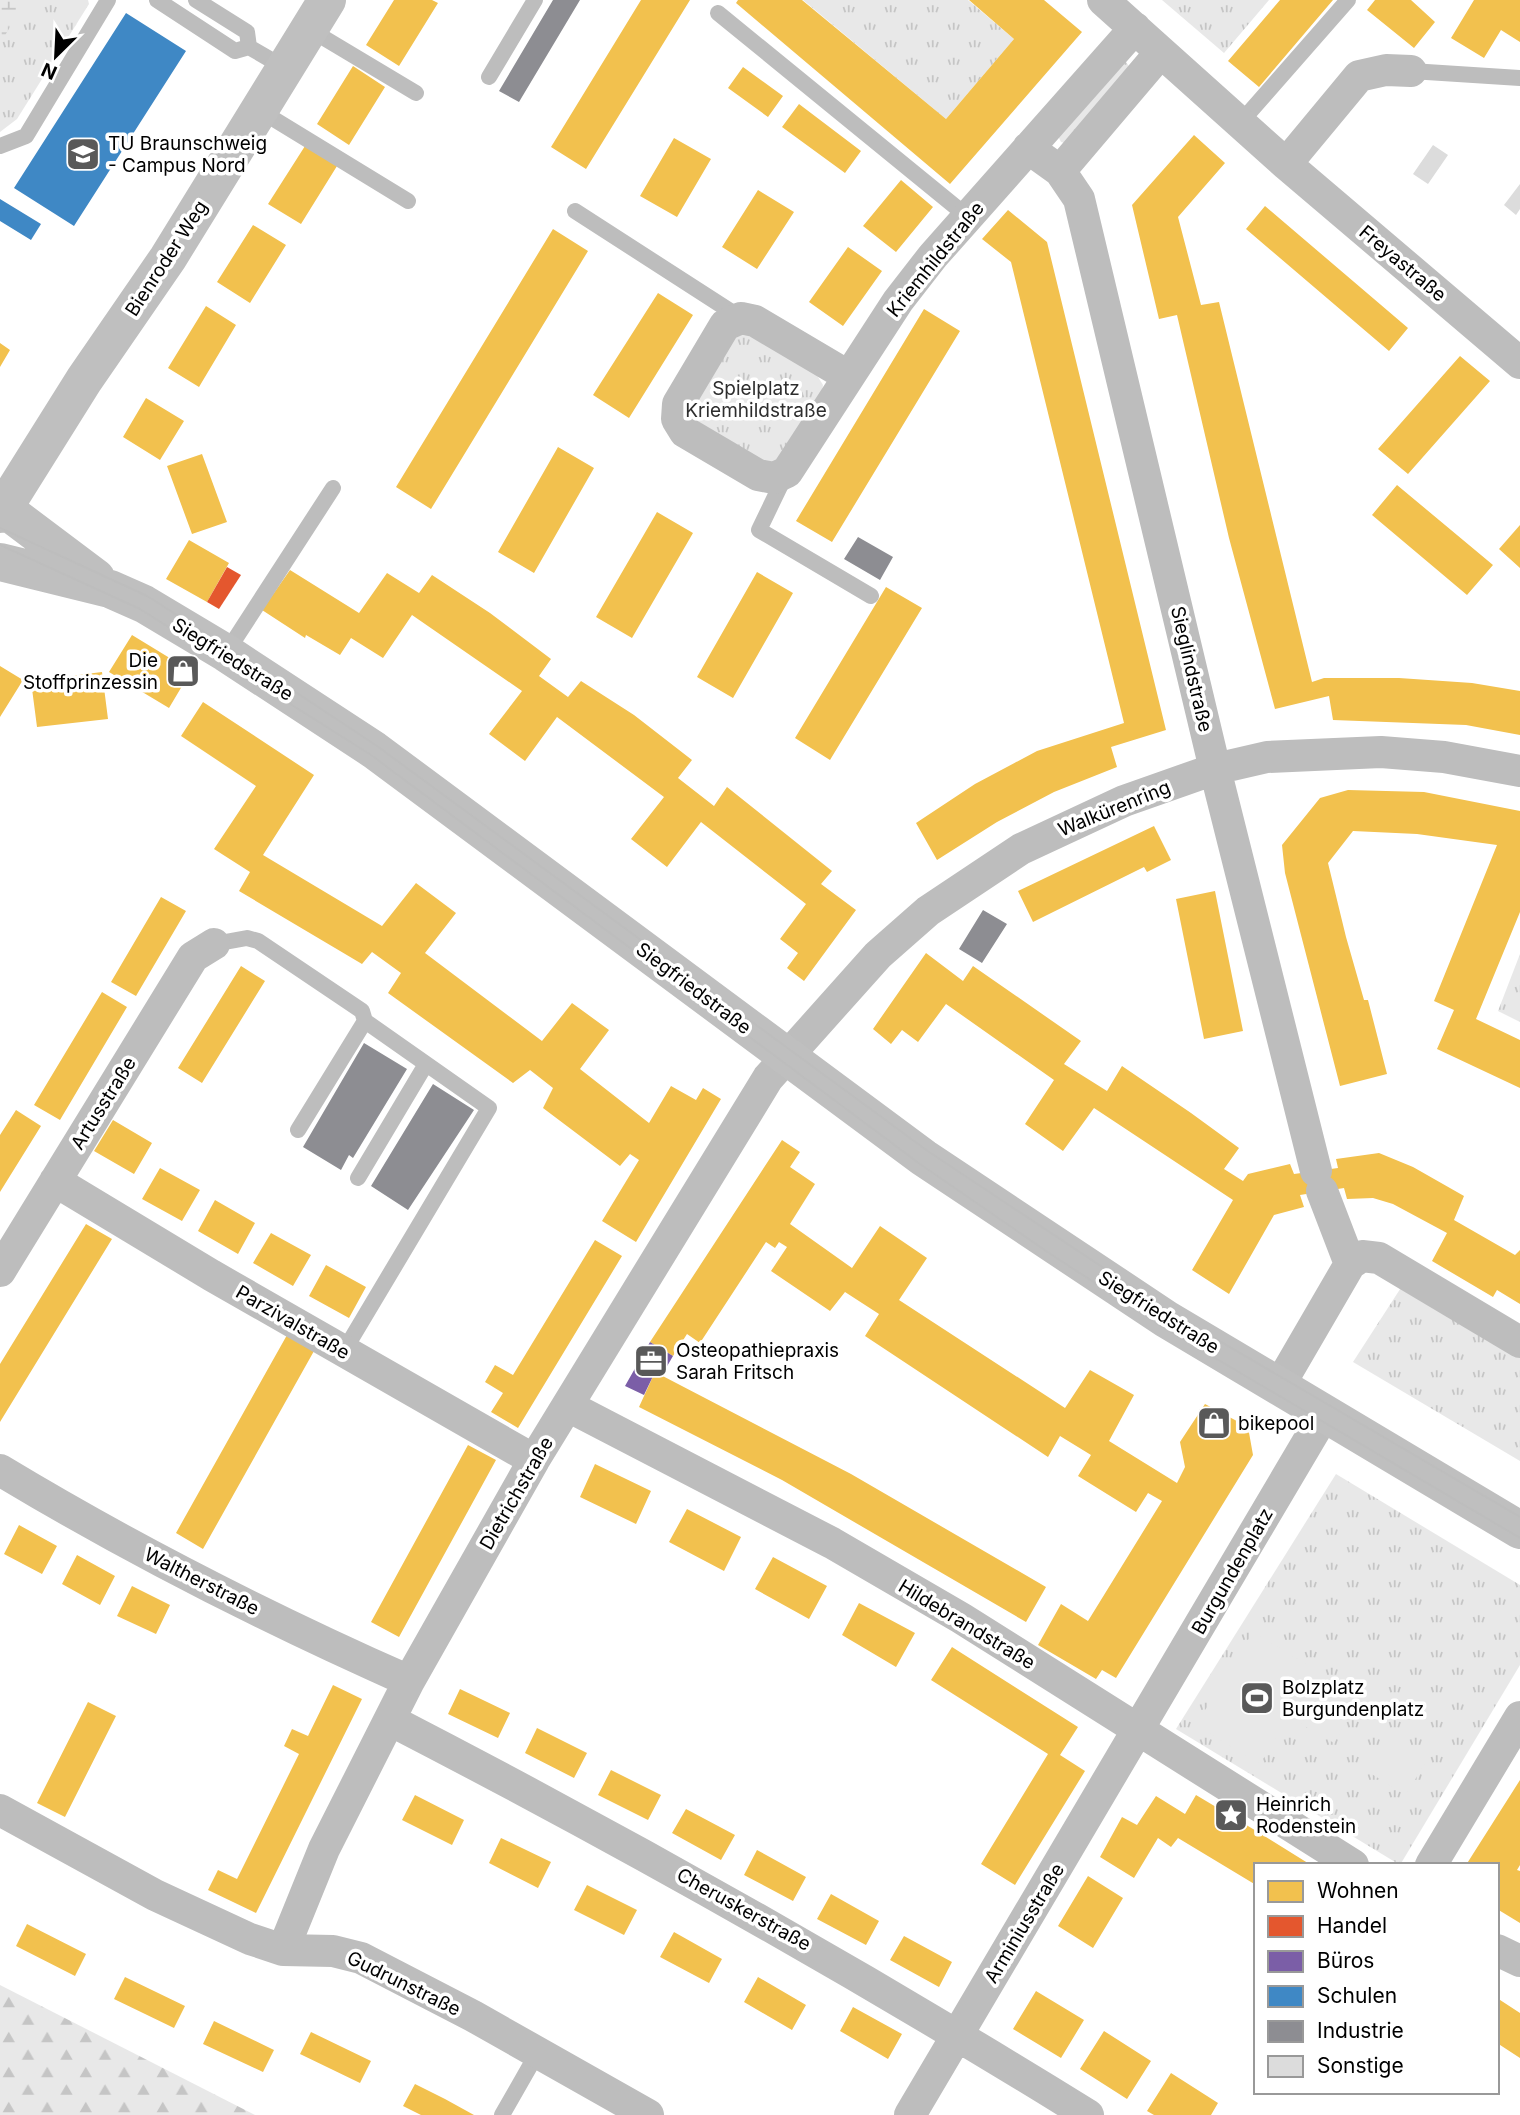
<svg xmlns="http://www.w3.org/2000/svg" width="1520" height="2115" viewBox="0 0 1520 2115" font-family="Inter,sans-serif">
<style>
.grass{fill:url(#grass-tufts)}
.forest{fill:url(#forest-firs)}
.wetland{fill:url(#wetland-marsh)}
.garden{fill:#e8e8e8}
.homes{fill:#f2c14e}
.shops{fill:#e4572e}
.offices{fill:#7b5ea7}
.schools{fill:#3f88c5}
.industry{fill:#8d8d92}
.building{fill:#dcdcdc}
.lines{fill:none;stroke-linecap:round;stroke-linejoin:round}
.lane{stroke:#bdbdbd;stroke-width:16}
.street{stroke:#bdbdbd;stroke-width:32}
.secondary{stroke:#bfbfbf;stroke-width:38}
.tram{stroke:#bdbdbd;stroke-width:2}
.labels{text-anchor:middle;stroke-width:7;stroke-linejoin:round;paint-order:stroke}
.poi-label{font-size:19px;fill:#000;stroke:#fff;text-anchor:start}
.street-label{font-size:19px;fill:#000;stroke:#fff}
.park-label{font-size:19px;fill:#2d2d2d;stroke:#fff}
</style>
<defs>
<pattern id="grass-tufts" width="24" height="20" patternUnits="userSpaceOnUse" patternTransform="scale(1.75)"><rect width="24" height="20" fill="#e8e8e8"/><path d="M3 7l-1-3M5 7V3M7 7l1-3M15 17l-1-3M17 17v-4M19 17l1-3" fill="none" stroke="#c5c5c5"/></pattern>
<pattern id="forest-firs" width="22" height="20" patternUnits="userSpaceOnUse" patternTransform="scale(1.75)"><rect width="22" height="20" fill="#e8e8e8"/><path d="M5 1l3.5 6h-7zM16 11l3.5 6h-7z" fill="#c5c5c5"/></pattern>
<pattern id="wetland-marsh" width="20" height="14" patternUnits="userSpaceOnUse" patternTransform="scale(1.75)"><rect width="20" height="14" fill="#e8e8e8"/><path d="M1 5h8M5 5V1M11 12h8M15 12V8" fill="none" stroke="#c5c5c5"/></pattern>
</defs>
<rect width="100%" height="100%" fill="#fff"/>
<path class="grass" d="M 0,0 L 88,0 L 89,4 L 17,119 L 0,132 Z
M 803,0 L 968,0 L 1014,39 L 946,119 Z
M 1162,0 L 1269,0 L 1224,53 Z
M 1125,61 L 1129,66 L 1065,143 L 1061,142 L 1058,136 Z
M 739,330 L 815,372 L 823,385 L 821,398 L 782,463 L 764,467 L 690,416 L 731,335 Z
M 1520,954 L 1520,1022 L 1498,1011 Z
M 1404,1283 L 1520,1352 L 1520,1461 L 1353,1362 Z
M 1336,1474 L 1520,1585 L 1520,1665 L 1400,1865 L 1176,1729 Z"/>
<path class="forest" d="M 0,1985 L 255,2115 L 0,2115 Z"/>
<path class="wetland" d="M 0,0 L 19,0 L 17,15 L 0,44 Z"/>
<path class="garden" d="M 1253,1632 L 1317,1671 L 1260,1764 L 1196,1725 Z
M 1319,1693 L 1352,1712 L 1334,1743 L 1301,1724 Z
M 1386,1737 L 1426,1761 L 1406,1795 L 1365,1770 Z"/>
<path class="homes" d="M 394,0 L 432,0 L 438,3 L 399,66 L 366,45 Z
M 641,0 L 690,0 L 586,169 L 551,147 Z
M 738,0 L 802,0 L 946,119 L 1014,39 L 969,0 L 1044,0 L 1082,32 L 950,184 L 736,3 Z
M 1280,0 L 1333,0 L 1259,87 L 1228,61 Z
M 1375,0 L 1411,0 L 1435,22 L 1414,48 L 1367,10 Z
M 1474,0 L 1520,0 L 1520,42 L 1501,30 L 1484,58 L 1451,38 Z
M 353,66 L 385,87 L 349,145 L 317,124 Z
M 743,67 L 783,96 L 768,117 L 728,88 Z
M 799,104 L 861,151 L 845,173 L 782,127 Z
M 1194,135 L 1225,163 L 1178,217 L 1201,305 L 1219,302 L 1312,682 L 1324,678 L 1399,678 L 1472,683 L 1520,691 L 1520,735 L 1466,725 L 1333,720 L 1329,696 L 1275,709 L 1229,538 L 1177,315 L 1159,319 L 1132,205 Z
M 674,138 L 711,159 L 677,217 L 640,196 Z
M 305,146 L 337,166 L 301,224 L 268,204 Z
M 901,180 L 933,207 L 896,252 L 863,226 Z
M 758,190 L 794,212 L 757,269 L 722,247 Z
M 1265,206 L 1408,328 L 1389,351 L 1246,229 Z
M 1008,210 L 1047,242 L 1166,730 L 1111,747 L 1117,767 L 1054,792 L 997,822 L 937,860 L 916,823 L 975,784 L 1037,751 L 1124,723 L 1011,262 L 982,239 Z
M 253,225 L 286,245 L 250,303 L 217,282 Z
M 553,229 L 588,251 L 431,509 L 396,487 Z
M 848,247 L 882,271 L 843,326 L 809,302 Z
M 658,293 L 693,315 L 629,418 L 593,395 Z
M 206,306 L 236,325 L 199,387 L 168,368 Z
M 924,309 L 960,331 L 832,542 L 796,521 Z
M 0,343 L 10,350 L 0,367 Z
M 1460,356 L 1490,381 L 1408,474 L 1378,449 Z
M 146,398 L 184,421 L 160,460 L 123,437 Z
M 558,447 L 594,468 L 534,573 L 498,552 Z
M 202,454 L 227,522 L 192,534 L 167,466 Z
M 1397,485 L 1493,565 L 1467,595 L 1372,515 Z
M 657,512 L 693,533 L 632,638 L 596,617 Z
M 1520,525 L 1520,568 L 1499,549 Z
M 189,540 L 229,563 L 207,602 L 166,579 Z
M 290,570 L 359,613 L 387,573 L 419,593 L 432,575 L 490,613 L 551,659 L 539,676 L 568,697 L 581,681 L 634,715 L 692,760 L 678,778 L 714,806 L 727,787 L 832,871 L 821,884 L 856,910 L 804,981 L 787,968 L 798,953 L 780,939 L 806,904 L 701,822 L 667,867 L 631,839 L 664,797 L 557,717 L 525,761 L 489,734 L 522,691 L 412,615 L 383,658 L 351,638 L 340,655 L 306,635 L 305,638 L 262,610 Z
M 757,572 L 793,593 L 733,698 L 697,677 Z
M 886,587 L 922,608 L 830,760 L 795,738 Z
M 132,635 L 191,671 L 169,708 L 109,672 Z
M 0,666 L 23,680 L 0,717 Z
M 102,672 L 108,719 L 37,727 L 31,681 Z
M 203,702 L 314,775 L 263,855 L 382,926 L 416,883 L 456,913 L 425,953 L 542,1041 L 572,1003 L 609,1030 L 580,1069 L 649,1123 L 671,1086 L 696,1100 L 703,1088 L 721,1099 L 636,1242 L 602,1221 L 639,1160 L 630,1154 L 620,1166 L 543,1108 L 553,1088 L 530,1070 L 513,1083 L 388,993 L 401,973 L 372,952 L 362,964 L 239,891 L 250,872 L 214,849 L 256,786 L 181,736 Z
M 1348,790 L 1424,792 L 1520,811 L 1520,912 L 1476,1019 L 1520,1040 L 1520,1088 L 1437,1049 L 1454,1010 L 1434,1001 L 1497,845 L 1417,834 L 1353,831 L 1328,863 L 1346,937 L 1364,1000 L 1368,1000 L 1387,1074 L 1340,1086 L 1285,873 L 1282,845 L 1320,798 Z
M 1154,826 L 1171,860 L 1147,872 L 1144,867 L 1033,922 L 1018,891 Z
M 1215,891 L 1243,1031 L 1204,1039 L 1176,899 Z
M 161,897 L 186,911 L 136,996 L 111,982 Z
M 926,953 L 963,981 L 973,966 L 1081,1041 L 1064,1064 L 1107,1091 L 1122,1066 L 1191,1113 L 1239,1148 L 1224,1169 L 1243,1181 L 1248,1174 L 1290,1164 L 1294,1174 L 1338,1168 L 1336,1159 L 1379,1153 L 1413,1167 L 1464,1196 L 1454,1220 L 1515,1255 L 1520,1250 L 1520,1304 L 1497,1290 L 1493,1297 L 1432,1261 L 1447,1233 L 1393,1204 L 1373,1198 L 1347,1199 L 1344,1188 L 1300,1195 L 1304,1207 L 1274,1215 L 1229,1294 L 1192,1270 L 1233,1200 L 1094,1108 L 1063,1151 L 1025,1124 L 1054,1080 L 946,1004 L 918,1042 L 902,1030 L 891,1044 L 873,1029 Z
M 241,966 L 265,981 L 202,1083 L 178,1068 Z
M 102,992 L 127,1007 L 60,1120 L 34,1105 Z
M 16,1110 L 41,1126 L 0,1192 L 0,1135 Z
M 113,1120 L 152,1143 L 134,1174 L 94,1151 Z
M 782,1140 L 800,1152 L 790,1167 L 815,1184 L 790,1224 L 852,1268 L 880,1226 L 927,1258 L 899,1300 L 1065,1408 L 1090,1370 L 1134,1395 L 1109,1441 L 1177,1483 L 1185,1467 L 1180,1442 L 1205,1404 L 1248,1427 L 1253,1455 L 1116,1678 L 1102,1670 L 1096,1679 L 1038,1645 L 1061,1604 L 1088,1621 L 1162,1501 L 1148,1493 L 1136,1512 L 1078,1476 L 1091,1455 L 1060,1436 L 1048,1457 L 865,1336 L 879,1314 L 845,1292 L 830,1311 L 771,1271 L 787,1247 L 779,1242 L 775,1248 L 766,1242 L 700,1343 L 687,1334 L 673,1356 L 650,1342 Z
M 160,1168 L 200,1190 L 182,1221 L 142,1199 Z
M 215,1200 L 255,1223 L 238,1254 L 198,1231 Z
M 86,1224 L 112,1239 L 0,1422 L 0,1364 Z
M 271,1233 L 311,1255 L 293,1286 L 253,1263 Z
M 595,1240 L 622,1256 L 518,1428 L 491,1412 L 503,1393 L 485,1382 L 495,1365 L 513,1375 Z
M 326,1265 L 366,1287 L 349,1318 L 309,1296 Z
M 287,1335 L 314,1351 L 203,1549 L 176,1533 Z
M 655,1372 L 851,1474 L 1046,1587 L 1026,1622 L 782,1480 L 639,1407 Z
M 468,1445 L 496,1460 L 399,1637 L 371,1622 Z
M 595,1464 L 651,1491 L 636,1524 L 580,1497 Z
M 687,1509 L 741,1537 L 724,1571 L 669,1542 Z
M 19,1525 L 57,1546 L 42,1574 L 4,1554 Z
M 77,1555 L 115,1576 L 100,1605 L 62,1584 Z
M 773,1557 L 827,1586 L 809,1619 L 755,1589 Z
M 132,1586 L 170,1605 L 156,1634 L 117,1616 Z
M 859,1603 L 915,1633 L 896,1667 L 842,1635 Z
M 952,1647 L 1078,1727 L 1060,1755 L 1085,1771 L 1015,1885 L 981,1864 L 1048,1754 L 931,1680 Z
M 333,1685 L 362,1699 L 256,1913 L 208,1890 L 218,1870 L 237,1879 L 299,1754 L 284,1746 L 292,1729 L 308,1736 Z
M 460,1689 L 510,1713 L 498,1738 L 448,1714 Z
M 88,1702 L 116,1716 L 65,1817 L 37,1803 Z
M 537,1728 L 587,1753 L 574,1778 L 525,1753 Z
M 611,1770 L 661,1795 L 648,1820 L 598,1795 Z
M 1520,1780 L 1520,1865 L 1517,1870 L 1520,1871 L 1520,1923 L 1497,1909 L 1497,1865 L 1466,1865 Z
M 415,1795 L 464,1820 L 452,1845 L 402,1820 Z
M 1196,1795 L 1253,1829 L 1311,1865 L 1256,1865 L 1256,1885 L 1178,1838 L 1171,1847 L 1158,1838 L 1134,1878 L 1100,1857 L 1122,1817 L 1137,1825 L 1156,1796 L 1185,1814 Z
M 686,1809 L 735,1835 L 721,1860 L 672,1833 Z
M 501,1838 L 551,1862 L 538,1888 L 489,1863 Z
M 757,1850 L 806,1877 L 793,1901 L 744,1875 Z
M 1088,1876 L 1123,1898 L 1093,1948 L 1058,1926 Z
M 587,1885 L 637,1910 L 624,1935 L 574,1910 Z
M 831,1894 L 879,1921 L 866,1945 L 817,1919 Z
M 27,1924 L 86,1954 L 75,1976 L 16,1946 Z
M 674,1932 L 722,1959 L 709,1983 L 660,1957 Z
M 904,1936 L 952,1962 L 939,1987 L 890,1960 Z
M 125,1977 L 185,2006 L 174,2028 L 114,1999 Z
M 758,1977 L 806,2005 L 792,2030 L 744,2002 Z
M 1036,1991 L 1084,2020 L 1061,2058 L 1013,2029 Z
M 1497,1998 L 1520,2013 L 1520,2058 L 1497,2043 Z
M 853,2007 L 902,2034 L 888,2059 L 840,2031 Z
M 214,2021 L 274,2050 L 263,2072 L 203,2044 Z
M 1104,2031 L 1151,2061 L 1127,2099 L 1080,2069 Z
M 311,2032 L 371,2061 L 360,2083 L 300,2054 Z
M 1171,2073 L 1218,2103 L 1211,2115 L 1154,2115 L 1147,2111 Z
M 415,2084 L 445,2099 L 474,2115 L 421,2115 L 403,2106 Z"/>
<path class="shops" d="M 227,567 L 241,575 L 219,609 L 207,602 Z"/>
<path class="offices" d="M 650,1342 L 673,1356 L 662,1375 L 655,1372 L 644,1395 L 625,1386 Z"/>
<path class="schools" d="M 126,13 L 186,51 L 74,226 L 14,188 Z
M 0,199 L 41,224 L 31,240 L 0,221 Z"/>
<path class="industry" d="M 553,0 L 580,0 L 519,102 L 499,91 Z
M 858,537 L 893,557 L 880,580 L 844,559 Z
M 983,910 L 1007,924 L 982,963 L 959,949 Z
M 364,1043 L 407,1069 L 353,1158 L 349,1155 L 341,1170 L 303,1147 Z
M 433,1084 L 474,1110 L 408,1210 L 371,1186 Z"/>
<path class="building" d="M 1433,145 L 1448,155 L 1428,184 L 1413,174 Z
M 1520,184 L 1520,209 L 1516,215 L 1504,205 Z"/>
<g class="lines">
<path class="lane" d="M 157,0 L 235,51 L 249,47 L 285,68
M 196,0 L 247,32 L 249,47
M 718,13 L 968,217
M 309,29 L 416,93
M 1411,71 L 1520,78
M 489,77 L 535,0
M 259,110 L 408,201
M 1240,123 L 1348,0
M 0,146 L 26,136 L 108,0
M 575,211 L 741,318
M 785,476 L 759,530 L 871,596
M 226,653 L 333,488
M 214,944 L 247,938 L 258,941 L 362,1011 L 365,1021 L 489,1108 L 344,1351
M 298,1130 L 365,1021
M 358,1178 L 426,1064
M 502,2115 L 538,2052"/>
<path class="street" d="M 1103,0 L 1286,164 L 1520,363
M 1028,148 L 1060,171 L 1079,199 L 1215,769 L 1316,1171
M 1286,164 L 1359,76 L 1386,70 L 1411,71
M 1060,171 L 1161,52
M 848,376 L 755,321 L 741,318 L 725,325 L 678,404 L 677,419 L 685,432 L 758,475 L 774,478 L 787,472 L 898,301 L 933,256 L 1135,28
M 55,1181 L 211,1275 L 534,1460
M 1322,1191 L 1350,1264
M 0,1271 L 193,957 L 214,944
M 1279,1386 L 1350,1264 L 1362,1256 L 1379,1258 L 1520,1342
M 568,1406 L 832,1543 L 961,1618 L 1353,1865
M 0,1470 C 131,1549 269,1619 409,1681
M 390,1720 C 628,1843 860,1974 1088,2115
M 0,1810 L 155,1895 L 250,1939 L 283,1950 L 333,1951 L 361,1958 L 473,2016 L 648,2115
M 1431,1865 L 1520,1717
M 283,1950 L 324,1849 L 409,1681 L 534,1460 L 768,1078 L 878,955 L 928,911 L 1021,849 L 1124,801 L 1215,769 L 1267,757 L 1381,752 L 1444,757 L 1520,771
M 1497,1950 L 1520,1961
M 910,2115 L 1325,1413"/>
<path class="secondary" d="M 3,508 L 96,578
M 0,514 L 84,380 L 168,258 L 327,0
M 0,562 L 110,589 L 144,604 L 226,653 L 374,750 L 924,1158 L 1166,1319 L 1520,1530"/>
<path class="tram" d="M 0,528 L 147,596 L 229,648 L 377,746 L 929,1152 L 1170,1312 L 1520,1517
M 0,545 L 140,609 L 371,755 L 920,1164 L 1049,1253 L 1161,1326 L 1520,1538"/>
</g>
<defs>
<g id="university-square" transform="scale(1.75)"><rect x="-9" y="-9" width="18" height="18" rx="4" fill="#595959" stroke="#fff"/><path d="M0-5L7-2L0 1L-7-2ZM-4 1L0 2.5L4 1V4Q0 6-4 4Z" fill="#fff"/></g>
<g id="shop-square" transform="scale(1.75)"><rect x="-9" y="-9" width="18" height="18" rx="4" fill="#595959" stroke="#fff"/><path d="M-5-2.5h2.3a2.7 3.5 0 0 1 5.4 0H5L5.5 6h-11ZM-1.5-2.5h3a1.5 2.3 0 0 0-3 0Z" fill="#fff"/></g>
<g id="office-square" transform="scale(1.75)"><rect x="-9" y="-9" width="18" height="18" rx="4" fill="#595959" stroke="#fff"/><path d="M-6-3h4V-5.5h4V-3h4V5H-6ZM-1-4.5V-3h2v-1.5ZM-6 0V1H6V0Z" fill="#fff"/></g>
<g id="stadium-square" transform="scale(1.75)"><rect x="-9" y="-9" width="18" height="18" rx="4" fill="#595959" stroke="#fff"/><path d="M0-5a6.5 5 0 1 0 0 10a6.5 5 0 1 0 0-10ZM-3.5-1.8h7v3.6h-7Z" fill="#fff"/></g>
<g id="sight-square" transform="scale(1.75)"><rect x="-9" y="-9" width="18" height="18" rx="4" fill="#595959" stroke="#fff"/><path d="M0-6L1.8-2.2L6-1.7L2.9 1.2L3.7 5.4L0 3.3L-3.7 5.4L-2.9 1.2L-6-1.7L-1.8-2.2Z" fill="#fff"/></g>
</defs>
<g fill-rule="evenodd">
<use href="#university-square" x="83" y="154"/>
<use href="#shop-square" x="183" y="671"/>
<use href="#office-square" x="651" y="1361"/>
<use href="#shop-square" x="1214" y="1423"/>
<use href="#stadium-square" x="1257" y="1698"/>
<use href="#sight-square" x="1231" y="1815"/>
</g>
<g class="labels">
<g class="poi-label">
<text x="108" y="150">TU Braunschweig<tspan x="108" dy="22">- Campus Nord</tspan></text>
<text x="158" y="667" text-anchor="end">Die<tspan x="158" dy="22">Stoffprinzessin</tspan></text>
<text x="676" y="1357">Osteopathiepraxis<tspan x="676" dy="22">Sarah Fritsch</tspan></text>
<text x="1238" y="1430">bikepool</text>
<text x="1282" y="1694">Bolzplatz<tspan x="1282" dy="22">Burgundenplatz</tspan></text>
<text x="1256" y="1811">Heinrich<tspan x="1256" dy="22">Rodenstein</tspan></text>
</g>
<g class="street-label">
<text transform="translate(166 258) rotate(-57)" y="7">Bienroder Weg</text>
<text transform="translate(935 259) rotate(-51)" y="7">Kriemhildstraße</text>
<text transform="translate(1403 263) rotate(40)" y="7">Freyastraße</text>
<text transform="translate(233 659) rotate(32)" y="7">Siegfriedstraße</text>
<text transform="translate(1192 669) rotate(77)" y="7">Sieglindstraße</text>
<text transform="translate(1114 808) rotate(-22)" y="7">Walkürenring</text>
<text transform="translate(694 988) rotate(37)" y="7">Siegfriedstraße</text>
<text transform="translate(103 1103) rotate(-58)" y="7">Artusstraße</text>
<text transform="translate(1159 1312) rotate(32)" y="7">Siegfriedstraße</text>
<text transform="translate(293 1322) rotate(30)" y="7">Parzivalstraße</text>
<text transform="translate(516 1493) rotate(-60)" y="7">Dietrichstraße</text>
<text transform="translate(1232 1571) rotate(-60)" y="7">Burgundenplatz</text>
<text transform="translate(202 1581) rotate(27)" y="7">Waltherstraße</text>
<text transform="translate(967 1624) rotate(31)" y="7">Hildebrandstraße</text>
<text transform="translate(744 1909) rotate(29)" y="7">Cheruskerstraße</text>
<text transform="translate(1024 1923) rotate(-59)" y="7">Arminiusstraße</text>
<text transform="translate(404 1983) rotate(26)" y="7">Gudrunstraße</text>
</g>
<g class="park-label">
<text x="756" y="395">Spielplatz<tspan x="756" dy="22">Kriemhildstraße</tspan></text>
</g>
</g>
<rect x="1254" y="1863" width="245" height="231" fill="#ffffff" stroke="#999999" stroke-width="2"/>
<rect x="1268" y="1881" width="35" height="21" fill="#f2c14e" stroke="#999999" stroke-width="2"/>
<text x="1317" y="1898" font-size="21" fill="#000000">Wohnen</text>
<rect x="1268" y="1916" width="35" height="21" fill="#e4572e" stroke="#999999" stroke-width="2"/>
<text x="1317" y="1933" font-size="21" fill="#000000">Handel</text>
<rect x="1268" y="1951" width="35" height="21" fill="#7b5ea7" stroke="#999999" stroke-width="2"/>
<text x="1317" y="1968" font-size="21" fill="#000000">Büros</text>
<rect x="1268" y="1986" width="35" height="21" fill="#3f88c5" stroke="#999999" stroke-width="2"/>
<text x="1317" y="2003" font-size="21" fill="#000000">Schulen</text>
<rect x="1268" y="2021" width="35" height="21" fill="#8d8d92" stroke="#999999" stroke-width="2"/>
<text x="1317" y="2038" font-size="21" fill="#000000">Industrie</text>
<rect x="1268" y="2056" width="35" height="21" fill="#dcdcdc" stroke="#999999" stroke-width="2"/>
<text x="1317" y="2073" font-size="21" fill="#000000">Sonstige</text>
<g transform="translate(56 56) rotate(204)" stroke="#ffffff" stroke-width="5" paint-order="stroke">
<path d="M0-5L12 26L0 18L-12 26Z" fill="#000000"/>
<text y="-10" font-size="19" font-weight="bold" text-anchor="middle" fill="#000000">N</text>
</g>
</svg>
